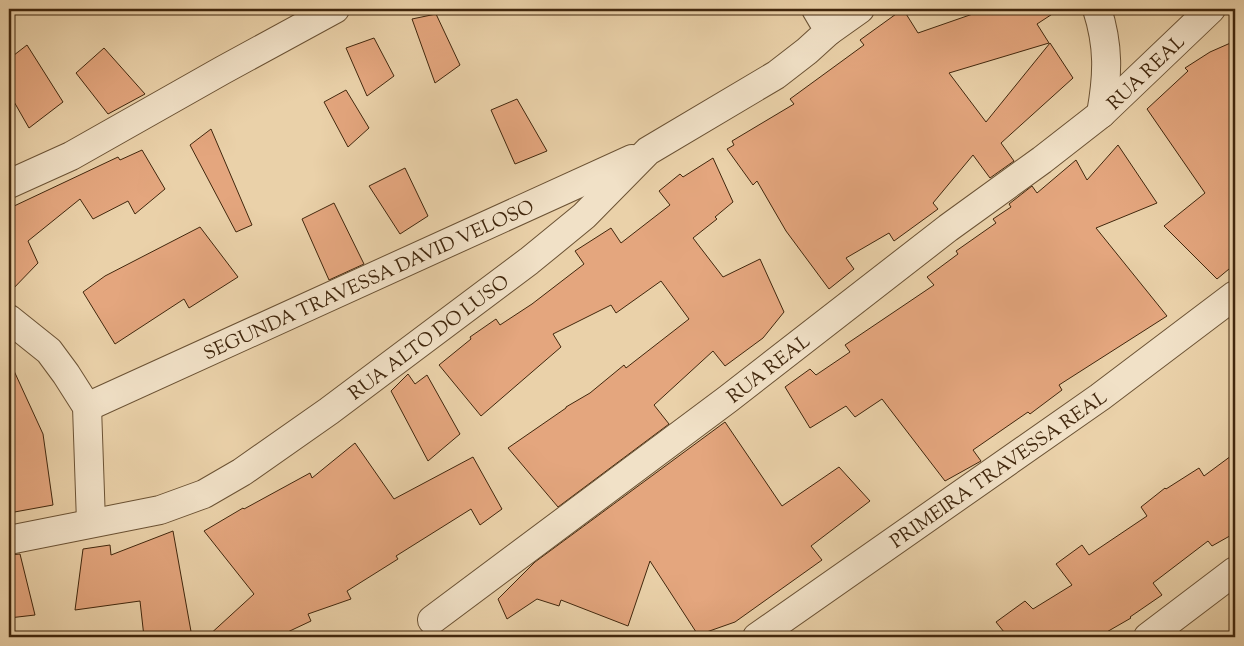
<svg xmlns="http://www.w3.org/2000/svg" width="1244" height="646" viewBox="0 0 1244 646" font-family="'Sorts Mill Goudy',serif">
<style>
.building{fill:#e4a67e;stroke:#41270d}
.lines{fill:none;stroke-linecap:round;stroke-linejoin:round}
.minor-casing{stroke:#6b5234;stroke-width:30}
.minor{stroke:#f1e1c7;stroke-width:28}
.labels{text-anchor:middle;stroke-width:5;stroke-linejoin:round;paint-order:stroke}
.street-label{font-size:19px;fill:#41270d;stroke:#f1e1c7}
</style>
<rect width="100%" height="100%" fill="#ead1a9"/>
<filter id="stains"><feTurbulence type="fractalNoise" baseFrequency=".004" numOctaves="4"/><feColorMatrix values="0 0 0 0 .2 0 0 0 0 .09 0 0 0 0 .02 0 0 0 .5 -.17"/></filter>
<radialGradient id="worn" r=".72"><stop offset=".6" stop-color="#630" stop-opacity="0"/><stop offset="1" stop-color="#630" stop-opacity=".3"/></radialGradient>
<path class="building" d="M 903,9 L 918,33 L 987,9 L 1060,9 L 1037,24 L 1049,43 L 949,73 L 986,122 L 1050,43 L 1073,78 L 1001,143 L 1014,161 L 990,178 L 973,155 L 933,203 L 938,209 L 894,241 L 889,233 L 846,258 L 854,269 L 829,289 L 786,231 L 757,181 L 753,185 L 727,149 L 734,145 L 732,141 L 794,104 L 790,99 L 864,45 L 860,40 Z
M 436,14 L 460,65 L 435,83 L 412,19 Z
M 374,38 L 394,76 L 367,96 L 346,48 Z
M 1235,41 L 1235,264 L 1217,279 L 1164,226 L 1205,193 L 1147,109 L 1188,71 L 1185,68 L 1210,52 Z
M 27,45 L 63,102 L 29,128 L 9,93 L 9,59 Z
M 104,48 L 145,94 L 108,114 L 76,73 Z
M 346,90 L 369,128 L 348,147 L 324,102 Z
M 517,99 L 547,151 L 515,164 L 491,110 Z
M 211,129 L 252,225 L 236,232 L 190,145 Z
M 1118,145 L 1157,203 L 1096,228 L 1167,316 L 1059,385 L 1062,390 L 1030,414 L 1028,412 L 973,450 L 981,461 L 945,481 L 882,399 L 855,417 L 846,406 L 810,428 L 785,387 L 810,369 L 816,375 L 850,352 L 845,345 L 934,285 L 927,277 L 958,254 L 956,251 L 996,223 L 993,219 L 1011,207 L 1009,204 L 1032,186 L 1037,193 L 1076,160 L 1087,180 Z
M 142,150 L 165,189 L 135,214 L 128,201 L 93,219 L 80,199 L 28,241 L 38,263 L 9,293 L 9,201 L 12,207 L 118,157 L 120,160 Z
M 713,158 L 733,202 L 715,217 L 717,219 L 693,238 L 723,277 L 760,259 L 784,312 L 763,338 L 725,366 L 713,351 L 654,405 L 669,424 L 558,507 L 508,448 L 566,408 L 566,407 L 590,393 L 624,365 L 626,368 L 689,319 L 661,281 L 616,313 L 611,305 L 553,334 L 561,347 L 481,416 L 439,365 L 471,339 L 470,337 L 496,319 L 500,325 L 532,304 L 584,264 L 575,251 L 611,228 L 621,243 L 670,205 L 659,191 L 680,174 L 683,177 Z
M 405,168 L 428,216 L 400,234 L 369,186 Z
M 334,203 L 364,264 L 329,280 L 302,219 Z
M 200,227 L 238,277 L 189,308 L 184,299 L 115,344 L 83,292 L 105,276 Z
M 9,360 L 43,434 L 53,505 L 9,513 Z
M 408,374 L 415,384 L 427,375 L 460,434 L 428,461 L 391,391 Z
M 725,422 L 782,506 L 839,467 L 870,501 L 811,546 L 822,560 L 735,622 L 698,635 L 650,561 L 628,626 L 561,600 L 559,606 L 537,599 L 507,619 L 498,599 L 535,562 Z
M 355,443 L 394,499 L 473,457 L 502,509 L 480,525 L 471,509 L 396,556 L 398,559 L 347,591 L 351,599 L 308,614 L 311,621 L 277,637 L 207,637 L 254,594 L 204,531 L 243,508 L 244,509 L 310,473 L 312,478 Z
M 1235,453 L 1235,533 L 1212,546 L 1208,541 L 1153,583 L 1162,595 L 1130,617 L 1131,618 L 1098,637 L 1008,637 L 996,622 L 1025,601 L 1033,609 L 1072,585 L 1056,564 L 1082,545 L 1089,555 L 1147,516 L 1141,507 L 1165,488 L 1166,489 L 1199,468 L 1204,476 Z
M 173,531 L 192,637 L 144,637 L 140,601 L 75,610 L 83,549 L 110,545 L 111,555 Z
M 20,554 L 35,615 L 9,618 L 9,555 Z"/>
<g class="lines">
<g class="minor-casing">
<g id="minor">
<path d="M 1097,9 C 1109,46 1108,75 1101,114"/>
<path d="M 829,31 L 860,9"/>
<path d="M 9,184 L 71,156 L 223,70 L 335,9"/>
<path d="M 9,319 L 49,351 L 66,374 L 87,407 L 91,522"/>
<path id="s1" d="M 87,407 L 632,159"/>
<path id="s2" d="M 9,540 L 160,510 L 204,494 L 242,472 L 329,411 L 529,261 L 584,216 L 648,151 L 776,75 L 807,51 L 829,31 L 816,9"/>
<path id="s3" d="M 432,620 L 728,399 L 948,228 L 1042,160 L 1101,114 L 1211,9"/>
<path id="s4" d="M 757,637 L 1100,397 L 1235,295"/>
<path d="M 1148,637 L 1235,571"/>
</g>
</g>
<use href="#minor" class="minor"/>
</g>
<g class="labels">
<g class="street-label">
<text dy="7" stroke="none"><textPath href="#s3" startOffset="900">RUA REAL</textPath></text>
<text dy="7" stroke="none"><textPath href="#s1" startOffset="309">SEGUNDA TRAVESSA DAVID VELOSO</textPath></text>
<text dy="7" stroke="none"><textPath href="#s2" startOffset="475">RUA ALTO DO LUSO</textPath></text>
<text dy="7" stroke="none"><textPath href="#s3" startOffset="420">RUA REAL</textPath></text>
<text dy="7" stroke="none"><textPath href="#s4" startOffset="294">PRIMEIRA TRAVESSA REAL</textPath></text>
</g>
</g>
<rect width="1244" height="646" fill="none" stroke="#ead1a9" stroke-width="30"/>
<rect x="10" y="10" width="1224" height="626" fill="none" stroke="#41270d" stroke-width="2.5"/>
<rect x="15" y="15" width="1214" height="616" fill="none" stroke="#41270d"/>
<rect width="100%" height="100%" filter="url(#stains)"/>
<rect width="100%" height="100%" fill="url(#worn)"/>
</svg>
